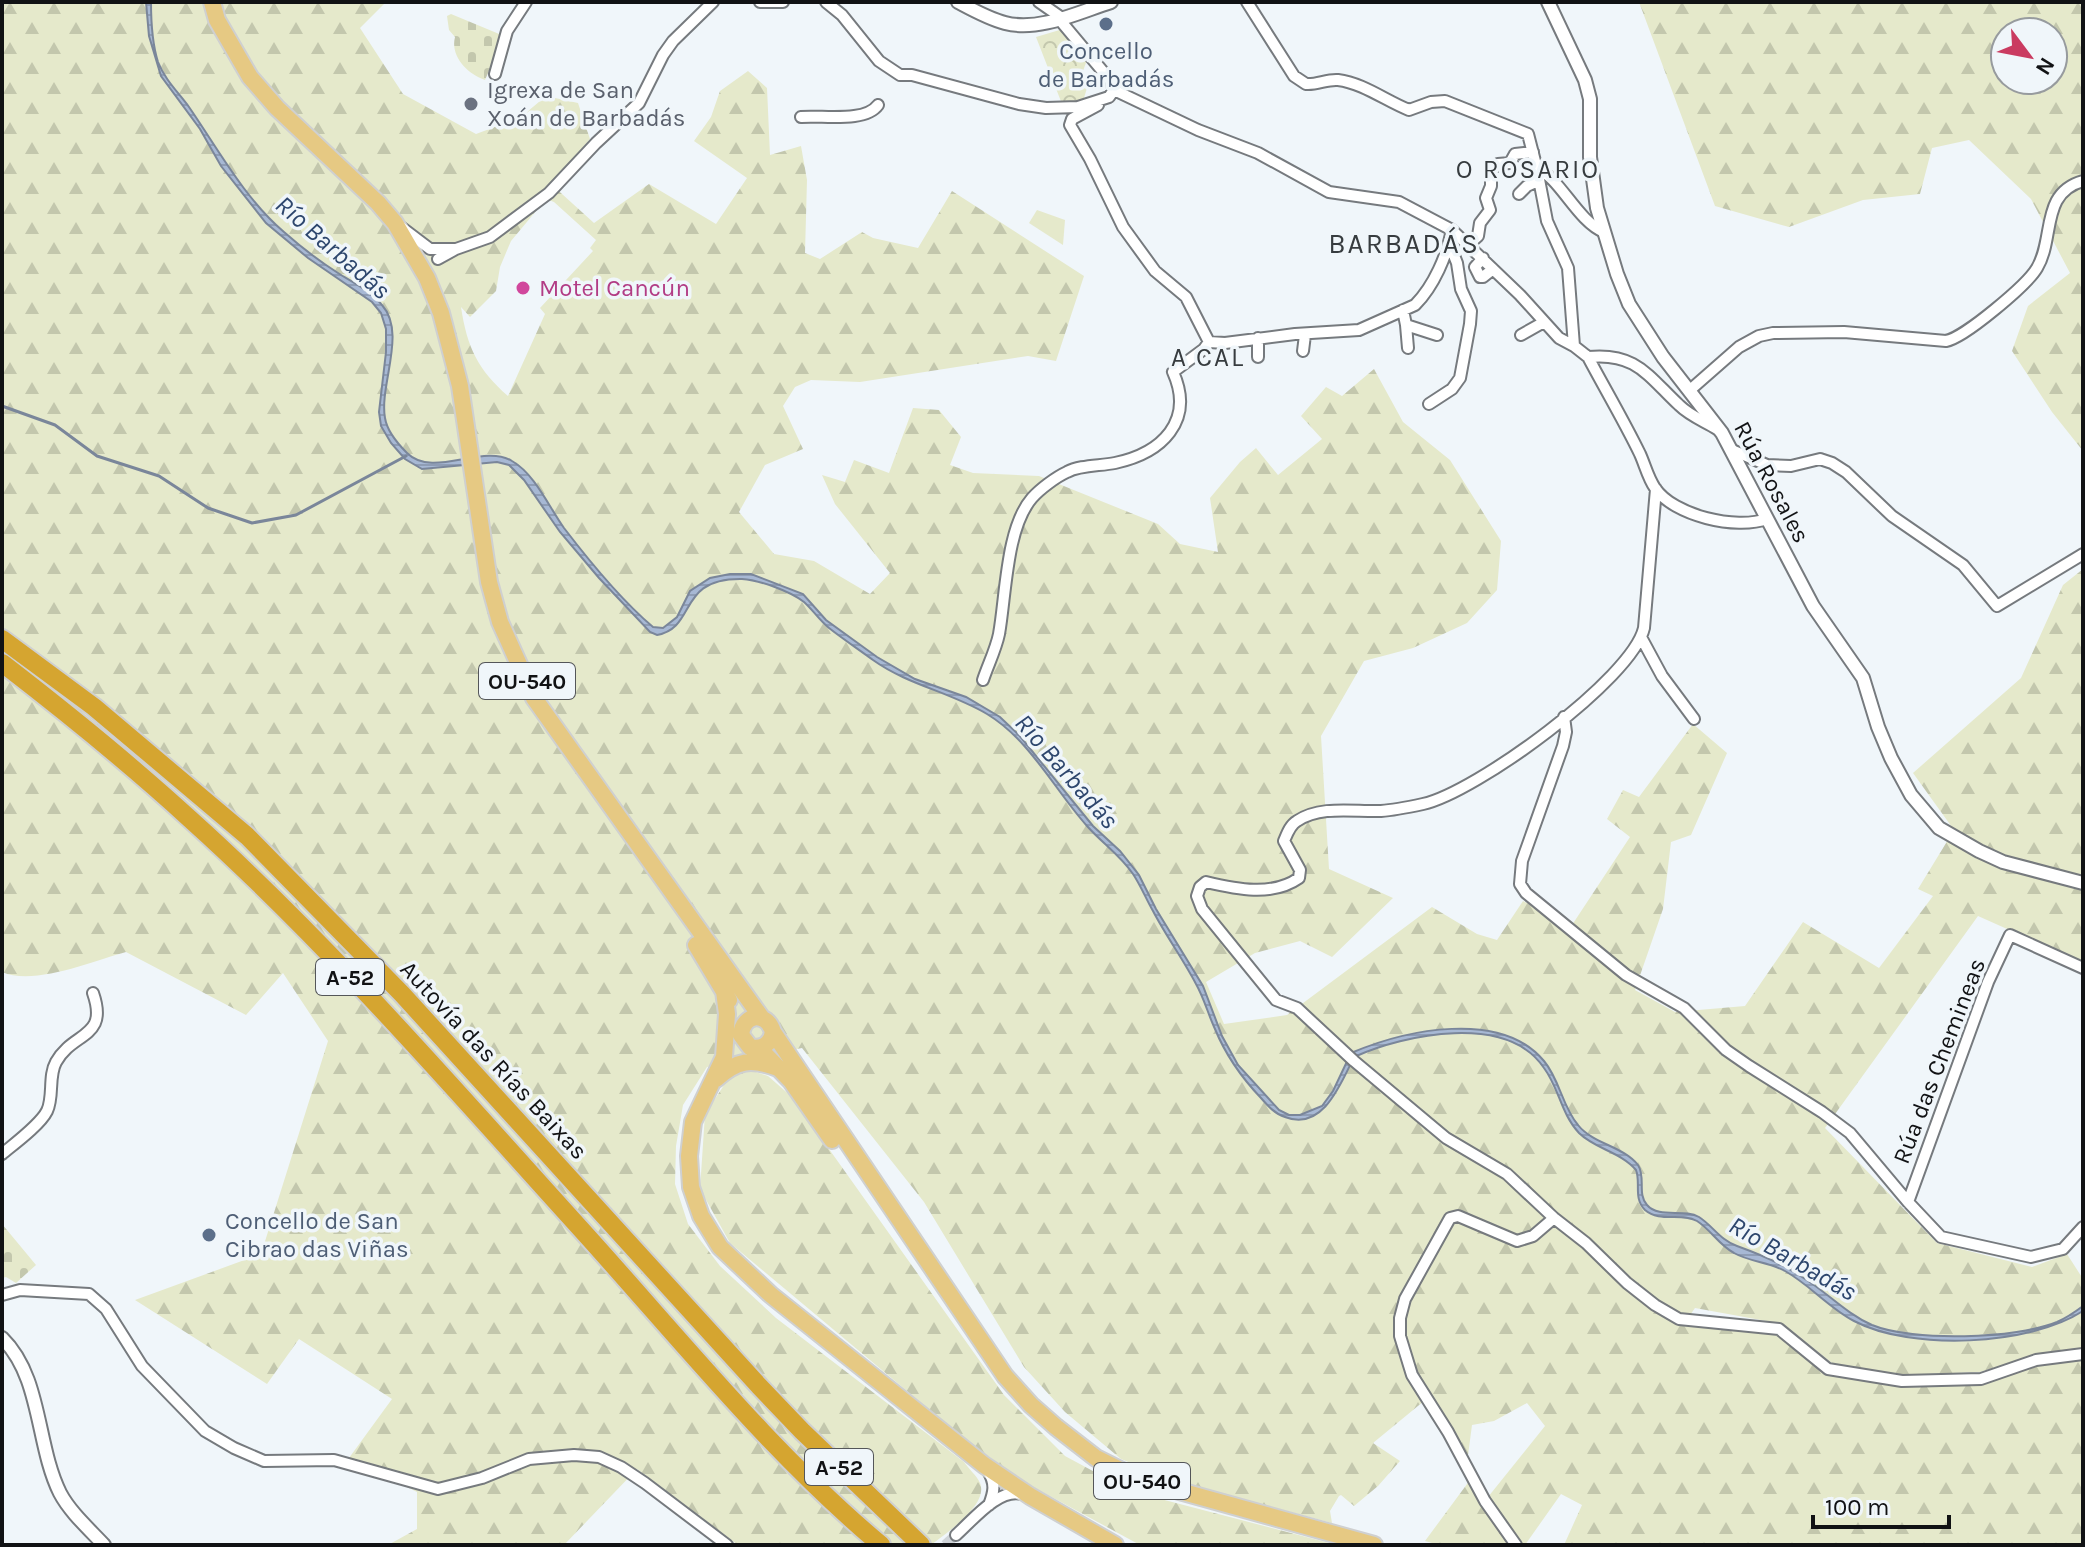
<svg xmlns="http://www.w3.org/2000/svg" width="2085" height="1547" viewBox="0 0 2085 1547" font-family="Karla,sans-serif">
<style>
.grass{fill:#e5e9cb}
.forest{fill:url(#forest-firs);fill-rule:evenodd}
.cemetery{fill:url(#cemetery-stones)}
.park{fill:url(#park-crowns)}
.water{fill:url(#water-rules);stroke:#7a869a;stroke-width:2}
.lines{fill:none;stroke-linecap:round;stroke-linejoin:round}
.stream{stroke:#7a869a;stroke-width:3}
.minor-tunnel{stroke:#cfd4d8;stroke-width:10;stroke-dasharray:10 5;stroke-linecap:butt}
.minor-casing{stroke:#767a7e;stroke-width:14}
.tertiary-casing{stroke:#767a7e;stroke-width:16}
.primary-casing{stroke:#cfd0d0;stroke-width:20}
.motorway-casing{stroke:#cfd0d0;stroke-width:22}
.minor{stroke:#fff;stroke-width:10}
.tertiary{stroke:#fff;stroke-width:12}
.primary{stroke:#e6c983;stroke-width:16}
.motorway{stroke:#d5a530;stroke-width:18}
.service-dot{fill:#5c6f8a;stroke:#f0f6fa;stroke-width:3}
.worship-dot{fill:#6b7280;stroke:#f0f6fa;stroke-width:3}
.hotel-dot{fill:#d1479c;stroke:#f0f6fa;stroke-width:3}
.labels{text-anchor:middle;stroke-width:7;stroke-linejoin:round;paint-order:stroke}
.shield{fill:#f0f6fa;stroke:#545659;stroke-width:2}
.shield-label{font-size:22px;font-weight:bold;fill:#111214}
.service-label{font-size:24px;fill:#4e5e75;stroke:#f0f6fa}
.worship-label{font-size:24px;fill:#5b616d;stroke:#f0f6fa;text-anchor:start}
.hotel-label{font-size:24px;fill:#b23c85;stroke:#f0f6fa;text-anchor:start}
.street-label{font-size:24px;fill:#111214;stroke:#f0f6fa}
.neighbourhood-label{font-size:26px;letter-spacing:2px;fill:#373c3f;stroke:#f0f6fa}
.water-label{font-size:26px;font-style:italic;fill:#2d466d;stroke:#f0f6fa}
.quarter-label{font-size:28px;letter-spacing:2px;fill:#373c3f;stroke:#f0f6fa}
</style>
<defs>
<pattern id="forest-firs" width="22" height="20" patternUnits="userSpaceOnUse" patternTransform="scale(2)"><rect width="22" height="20" fill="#e5e9cb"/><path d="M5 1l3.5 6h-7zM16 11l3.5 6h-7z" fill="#c3c7ad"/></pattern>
<pattern id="cemetery-stones" width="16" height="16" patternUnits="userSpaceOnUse" patternTransform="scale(2)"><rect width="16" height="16" fill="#e5e9cb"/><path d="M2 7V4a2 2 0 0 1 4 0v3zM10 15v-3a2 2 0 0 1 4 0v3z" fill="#c3c7ad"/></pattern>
<pattern id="park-crowns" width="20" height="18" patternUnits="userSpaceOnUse" patternTransform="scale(2)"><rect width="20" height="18" fill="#e5e9cb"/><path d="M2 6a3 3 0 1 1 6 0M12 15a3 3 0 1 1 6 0" fill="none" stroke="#c3c7ad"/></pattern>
<pattern id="water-rules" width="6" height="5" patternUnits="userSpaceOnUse" patternTransform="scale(2)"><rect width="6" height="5" fill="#a7b8d4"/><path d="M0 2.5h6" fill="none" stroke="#8f9db5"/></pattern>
</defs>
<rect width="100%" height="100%" fill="#f0f6fa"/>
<path class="grass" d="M 1037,210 L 1065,220 L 1063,245 L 1029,223 Z"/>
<path class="forest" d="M 2,2 L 386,2 L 360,28 L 403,94 L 476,134 L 521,117 L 546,96 L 578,103 L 590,139 L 551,184 L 594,223 L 649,184 L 716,224 L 747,178 L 694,141 L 711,117 L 720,91 L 748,71 L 767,88 L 770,155 L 801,146 L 807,180 L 805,253 L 820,259 L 862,232 L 873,238 L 918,248 L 952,191 L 1084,276 L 1056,361 L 1028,356 L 860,382 L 811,380 L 795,387 L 783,406 L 803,449 L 765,465 L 739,512 L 774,554 L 814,561 L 870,594 L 890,573 L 835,504 L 822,475 L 845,482 L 854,460 L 889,473 L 913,408 L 939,410 L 961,437 L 950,465 L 973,473 L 1039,476 L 1158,524 L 1180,544 L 1218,552 L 1210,498 L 1240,462 L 1256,448 L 1278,475 L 1322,439 L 1301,416 L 1326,387 L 1342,396 L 1374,369 L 1403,422 L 1450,460 L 1501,541 L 1497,590 L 1467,623 L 1413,648 L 1364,661 L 1321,736 L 1329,869 L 1393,898 L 1332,957 L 1300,941 L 1255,953 L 1206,982 L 1224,1024 L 1287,1015 L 1432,907 L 1477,934 L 1497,940 L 1523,901 L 1572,925 L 1630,837 L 1607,819 L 1623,790 L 1639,797 L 1693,724 L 1727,753 L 1691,835 L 1671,842 L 1663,909 L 1635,990 L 1675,1012 L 1745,1006 L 1803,922 L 1879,968 L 1933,896 L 1918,889 L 1954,830 L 1913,773 L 2021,678 L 2063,585 L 2083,569 L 2083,963 L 1978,916 L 1825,1128 L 1937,1243 L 2032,1267 L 2067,1254 L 2083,1279 L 2083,1349 L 2037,1355 L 1980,1372 L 1903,1375 L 1832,1363 L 1783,1324 L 1695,1308 L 1683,1325 L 1776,1333 L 1813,1365 L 1827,1373 L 1877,1381 L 1973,1386 L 2040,1363 L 2083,1357 L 2083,1545 L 1564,1545 L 1582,1505 L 1561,1494 L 1525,1545 L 1439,1545 L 1425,1541 L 1470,1480 L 1488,1497 L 1545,1426 L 1527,1403 L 1494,1421 L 1472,1425 L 1467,1463 L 1424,1401 L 1373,1443 L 1400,1461 L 1378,1486 L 1354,1506 L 1341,1495 L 1339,1496 L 1330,1511 L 1332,1523 L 1171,1480 L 1121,1459 L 1065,1412 L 1024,1367 L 924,1202 L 802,1048 L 707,1067 L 683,1105 L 676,1146 L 675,1184 L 688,1224 L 720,1266 L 776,1318 L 964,1462 C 968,1468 977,1476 980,1483 C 989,1505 946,1533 931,1545 L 738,1545 L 637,1469 L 564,1545 L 388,1545 L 417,1529 L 417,1492 L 349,1458 L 392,1399 L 299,1339 L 267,1384 L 135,1300 L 261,1254 L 328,1041 L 283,973 L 246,1015 L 126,952 C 93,961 34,986 2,972 ZM 546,199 L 554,202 L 596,240 L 590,248 L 593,251 L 540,308 L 545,314 L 508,396 C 478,370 467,347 461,307 L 470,317 L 496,291 L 500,267 L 511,241 Z
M 1639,2 L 2083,2 L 2083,451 L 2052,412 L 2012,351 L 2028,306 L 2070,273 L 2031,199 L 1969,140 L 1932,148 L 1920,194 L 1863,200 L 1789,227 L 1715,206 ZM 2005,32 L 2053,32 L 2053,80 L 2005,80 Z
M 750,1070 L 768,1076 L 792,1097 L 1004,1395 L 1065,1456 L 1130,1491 L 1337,1545 L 1140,1545 L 1024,1482 L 962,1437 L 730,1243 L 700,1189 L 705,1114 L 730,1076 Z"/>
<path class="cemetery" d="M 451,14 L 504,36 L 485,80 C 467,74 450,56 455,37 L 449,30 L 447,16 Z
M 2,1224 L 36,1265 L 16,1283 L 6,1277 L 2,1278 Z"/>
<path class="park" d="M 1063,29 L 1087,60 L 1079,82 L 1088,85 L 1083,101 L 1062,104 L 1036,37 Z"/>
<path class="water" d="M 146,2 L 151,2 C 151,22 152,43 158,62 C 165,80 178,92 189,107 C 218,149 245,199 284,232 C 301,247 319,261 338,273 C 352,282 371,291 382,305 C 407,333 379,385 385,418 C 387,431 398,444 407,453 C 433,479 483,443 512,461 C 535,474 549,507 564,528 C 590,562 620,599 653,627 L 663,628 L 677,617 L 690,591 L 710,578 L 730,574 L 751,574 L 803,594 L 826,620 L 877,657 L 915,679 L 966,697 L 1000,717 L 1019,735 L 1093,826 L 1120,851 L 1139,875 L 1156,909 L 1203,986 L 1222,1036 L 1238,1065 L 1279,1110 L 1289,1115 L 1300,1115 L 1322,1106 L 1333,1091 L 1351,1053 C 1405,1030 1501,1009 1544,1061 C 1560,1080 1562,1106 1578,1125 C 1593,1144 1623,1146 1638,1165 C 1646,1177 1637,1194 1647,1205 C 1659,1219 1684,1208 1699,1217 C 1713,1226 1720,1240 1737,1246 C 1759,1254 1782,1263 1802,1277 C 1827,1292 1845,1313 1872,1325 C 1913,1342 2016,1339 2057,1322 C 2066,1318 2075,1312 2083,1306 L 2083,1311 C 2029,1346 1911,1351 1854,1321 C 1829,1308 1810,1285 1785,1271 C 1769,1262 1750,1262 1734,1253 C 1719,1245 1711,1230 1697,1221 C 1681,1212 1660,1223 1645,1210 C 1633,1198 1641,1183 1636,1170 C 1621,1152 1595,1149 1579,1133 C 1561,1114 1559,1088 1544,1068 C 1507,1013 1405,1034 1354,1057 C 1341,1083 1323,1132 1285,1117 C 1275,1114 1268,1106 1261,1098 C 1241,1077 1226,1056 1215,1029 C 1208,1014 1204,998 1196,984 C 1183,959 1166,936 1153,911 C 1146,899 1141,886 1133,874 C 1120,855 1102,843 1087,826 C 1054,789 1030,740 987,714 C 950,692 908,685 873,660 C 858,649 843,639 829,628 C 819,620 813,610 804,602 C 790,591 759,580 742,579 C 676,578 698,627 657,635 L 650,632 L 599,578 L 560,532 L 524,480 L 509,465 L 497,462 L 422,469 L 405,459 L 391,443 L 381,426 L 379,412 L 386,352 L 386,329 L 381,313 L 372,302 L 308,258 L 266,223 L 221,166 L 200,129 L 161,76 L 149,36 Z"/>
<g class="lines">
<path class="stream" d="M 2,406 L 55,425 L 97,456 L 159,476 L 208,508 L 252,523 L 296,515 L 406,456"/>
<path class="minor-tunnel" d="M 945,1545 L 956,1535"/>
<g class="minor-casing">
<path id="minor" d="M 760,2 L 783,2
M 826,2 L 842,15 L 879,61 L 900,75 L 912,75 L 1019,104 L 1046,108 L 1078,107 L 1109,97 L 1114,90 L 1110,80 L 1059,19
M 1039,2 L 1062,18
M 1247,2 L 1294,76 L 1306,84 C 1317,85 1327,79 1338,80 C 1363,83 1386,101 1409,110 L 1431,102 L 1445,101 L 1528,134 L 1537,169 C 1559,176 1577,221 1604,232
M 495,74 L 507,31 L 526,2
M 1114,90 L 1198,130 L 1258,153 L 1329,192 L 1399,202 L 1452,230 L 1520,295 L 1559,338 L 1574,346
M 1098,105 L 1072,119 L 1070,125 L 1090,159 L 1123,227 L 1155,271 L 1186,297 L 1209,342
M 801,117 C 822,115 865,123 878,105
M 1537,169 L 1547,221 L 1568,268 L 1574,346 L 1588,357 C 1605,389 1624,421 1640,454 C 1645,465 1648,478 1655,488 C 1674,516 1736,530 1767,519
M 1519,194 L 1527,186 L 1538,181
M 401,227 L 430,249 L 454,249
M 1469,244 L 1478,236 L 1480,223 L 1490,210 L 1486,198 L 1491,186 L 1491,170 L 1498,164 L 1510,163 L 1515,154 L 1533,152
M 1483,258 L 1475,267 L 1480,277 L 1483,277 L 1493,269
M 438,259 L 456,249 L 490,237 L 549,193 L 596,143 L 639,103 L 663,55 L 673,41 L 713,2
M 1403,310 L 1406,325 L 1437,335
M 1406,325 L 1408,348
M 1521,335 L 1544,322
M 1258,338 L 1258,357
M 1303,351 L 1305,335
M 1588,357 C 1636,352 1648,376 1679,405 C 1690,416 1704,421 1717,429
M 1690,390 L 1739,347 L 1759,336 L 1773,333 L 1844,332 L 1946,341 C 1964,338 2027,285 2037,268 C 2055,238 2040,193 2083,181
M 1429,404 L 1452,389 L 1460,378 L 1470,324 L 1471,311 L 1461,289 L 1457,263 L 1449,243
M 1732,450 L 1767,465 L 1791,466 L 1820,459 L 1832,463 L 1846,472 L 1892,516 L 1963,565 L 1997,606 L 2083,554
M 1656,489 L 1644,628 C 1632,679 1475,793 1423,804 C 1409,807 1395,810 1381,811 C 1354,812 1321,805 1297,821 C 1290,825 1287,834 1284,841 L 1300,870 L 1299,878 C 1272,897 1236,889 1206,882 L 1200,887 L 1197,896 L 1202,909 L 1276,1000 L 1297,1008 L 1354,1061 L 1446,1138 L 1507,1174 L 1554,1218 L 1586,1243 L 1627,1283 L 1655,1305 L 1679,1319 L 1779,1329 L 1828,1369 L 1902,1381 L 1981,1379 L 2036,1360 L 2083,1354
M 1642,639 L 1662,676 L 1694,719
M 983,680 C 988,665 996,649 999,634 C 1006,595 1006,528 1032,498 C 1040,489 1056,477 1067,472 C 1080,465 1100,466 1115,463 C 1162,453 1195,421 1173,372 L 1204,349 L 1209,342 L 1225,343 L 1295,334 L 1359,330 L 1415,305 C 1434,286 1447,255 1452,230
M 1564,717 L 1566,732 L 1563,746 L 1522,861 L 1520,884 L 1526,893 L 1626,975 L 1684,1008 L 1726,1050 L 1749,1066 L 1822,1112 L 1850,1133 L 1908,1202 L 1941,1237 L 2031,1257 L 2063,1249 L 2083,1227
M 2,1154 C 14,1144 40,1125 47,1111 C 54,1097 48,1076 56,1062 C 73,1031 109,1039 93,993
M 1908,1202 L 1988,982 L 2010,935 L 2083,968
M 2,1295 L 20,1290 L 89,1294 L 106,1309 L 142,1366 L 205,1431 L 234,1448 L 264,1461 L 334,1460 L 438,1489 L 482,1478 L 529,1459 L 574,1455 L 599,1457 L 621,1467 L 645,1483 L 727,1545
M 988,1471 C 996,1484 994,1492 989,1505
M 956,1535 C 973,1520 998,1488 1022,1494
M 1516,1545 L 1485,1501 L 1448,1432 L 1412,1375 L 1400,1336 L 1400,1318 L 1405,1299 L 1450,1218 L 1458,1216 L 1517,1241 L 1533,1236 L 1554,1218"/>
</g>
<g class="tertiary-casing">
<path id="tertiary" d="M 958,2 C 973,10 989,19 1005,23 C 1039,32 1079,12 1111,2
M 1548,2 L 1585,80 L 1590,99 L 1590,157 L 1597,208 L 1617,274 L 1629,304 L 1663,357 L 1722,433 L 1813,606 L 1863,678 L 1878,727 L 1891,758 L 1911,795 L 1939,828 L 1979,851 L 2003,862 L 2083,883
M 2,1338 C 42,1377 36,1445 60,1493 C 70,1512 89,1529 104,1545"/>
</g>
<g class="primary-casing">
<path id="primary" d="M 212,2 L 217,20 L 250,77 L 277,108 L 378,203 L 395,223 L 427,278 L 441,313 L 460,386 L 489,582 L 500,622 L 534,698 L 761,1017
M 696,945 L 729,1000
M 724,991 L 727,1014 L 724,1057 L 693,1122 L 689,1156 L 691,1187 L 701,1216 L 720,1247 L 771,1295 L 984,1465 L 1030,1496 L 1115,1545
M 773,1032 C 771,1044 762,1050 750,1047 L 741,1035 C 743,1013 767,1011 773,1032 L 1005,1376 L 1031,1405 L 1056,1427 L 1096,1458 L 1140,1480 L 1374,1545
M 759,1048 L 791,1081 L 832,1140
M 716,1079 C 737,1060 751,1058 778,1068"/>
</g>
<g class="motorway-casing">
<path id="motorway" d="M 2,639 L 94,707 L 247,836 L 402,994 L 759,1386 L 802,1431 L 921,1545
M 2,663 C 67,713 130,764 190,819 C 330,945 453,1088 579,1227 C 677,1335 769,1451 881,1545"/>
</g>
<use href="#minor" class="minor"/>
<use href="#tertiary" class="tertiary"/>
<use href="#primary" class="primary"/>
<use href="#motorway" class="motorway"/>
</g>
<g class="service-dot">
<circle cx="1106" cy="24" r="8"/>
<circle cx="209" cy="1235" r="8"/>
</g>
<circle class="worship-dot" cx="471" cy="104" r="8"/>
<circle class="hotel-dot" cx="523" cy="288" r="8"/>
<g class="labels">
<g class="shield">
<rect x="479" y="663" width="96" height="36" rx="6"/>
<rect x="316" y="959" width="68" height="36" rx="6"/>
<rect x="805" y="1449" width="68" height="36" rx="6"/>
<rect x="1094" y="1463" width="96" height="36" rx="6"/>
</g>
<g class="shield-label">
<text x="527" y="689">OU-540</text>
<text x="350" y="985">A-52</text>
<text x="839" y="1475">A-52</text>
<text x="1142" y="1489">OU-540</text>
</g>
<g class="service-label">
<text x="1106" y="59">Concello<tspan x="1106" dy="28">de Barbadás</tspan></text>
<text x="225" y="1229" text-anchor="start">Concello de San<tspan x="225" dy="28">Cibrao das Viñas</tspan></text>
</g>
<g class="worship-label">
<text x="487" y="98">Igrexa de San<tspan x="487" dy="28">Xoán de Barbadás</tspan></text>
</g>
<g class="hotel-label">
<text x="539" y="296">Motel Cancún</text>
</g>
<g class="street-label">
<text transform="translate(1772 482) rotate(62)" y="8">Rúa Rosales</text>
<text transform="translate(494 1060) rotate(47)" y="8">Autovía das Rías Baixas</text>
<text transform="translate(1939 1061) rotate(-69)" y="8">Rúa das Chemineas</text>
</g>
<g class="neighbourhood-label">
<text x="1528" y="178">O ROSARIO</text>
<text x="1208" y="366">A CAL</text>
</g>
<g class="water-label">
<text transform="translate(333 247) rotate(41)" y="9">Río Barbadás</text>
<text transform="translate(1067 771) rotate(49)" y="9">Río Barbadás</text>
<text transform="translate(1793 1258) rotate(30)" y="9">Río Barbadás</text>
</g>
<g class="quarter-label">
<text x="1404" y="253">BARBADÁS</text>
</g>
</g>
<rect width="2085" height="1547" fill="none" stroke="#111214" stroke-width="8"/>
<g transform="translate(2029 56) rotate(122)"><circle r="38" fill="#f0f6fa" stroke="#979b9e" stroke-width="2"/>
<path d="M0-6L14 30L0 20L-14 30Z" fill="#ca3b60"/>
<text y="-12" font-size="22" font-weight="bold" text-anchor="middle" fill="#111214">N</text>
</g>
<path d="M1813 1515v12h136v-12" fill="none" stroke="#111214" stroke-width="4"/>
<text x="1825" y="1515" font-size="24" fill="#111214" stroke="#f0f6fa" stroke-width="6" paint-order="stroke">100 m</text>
</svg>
